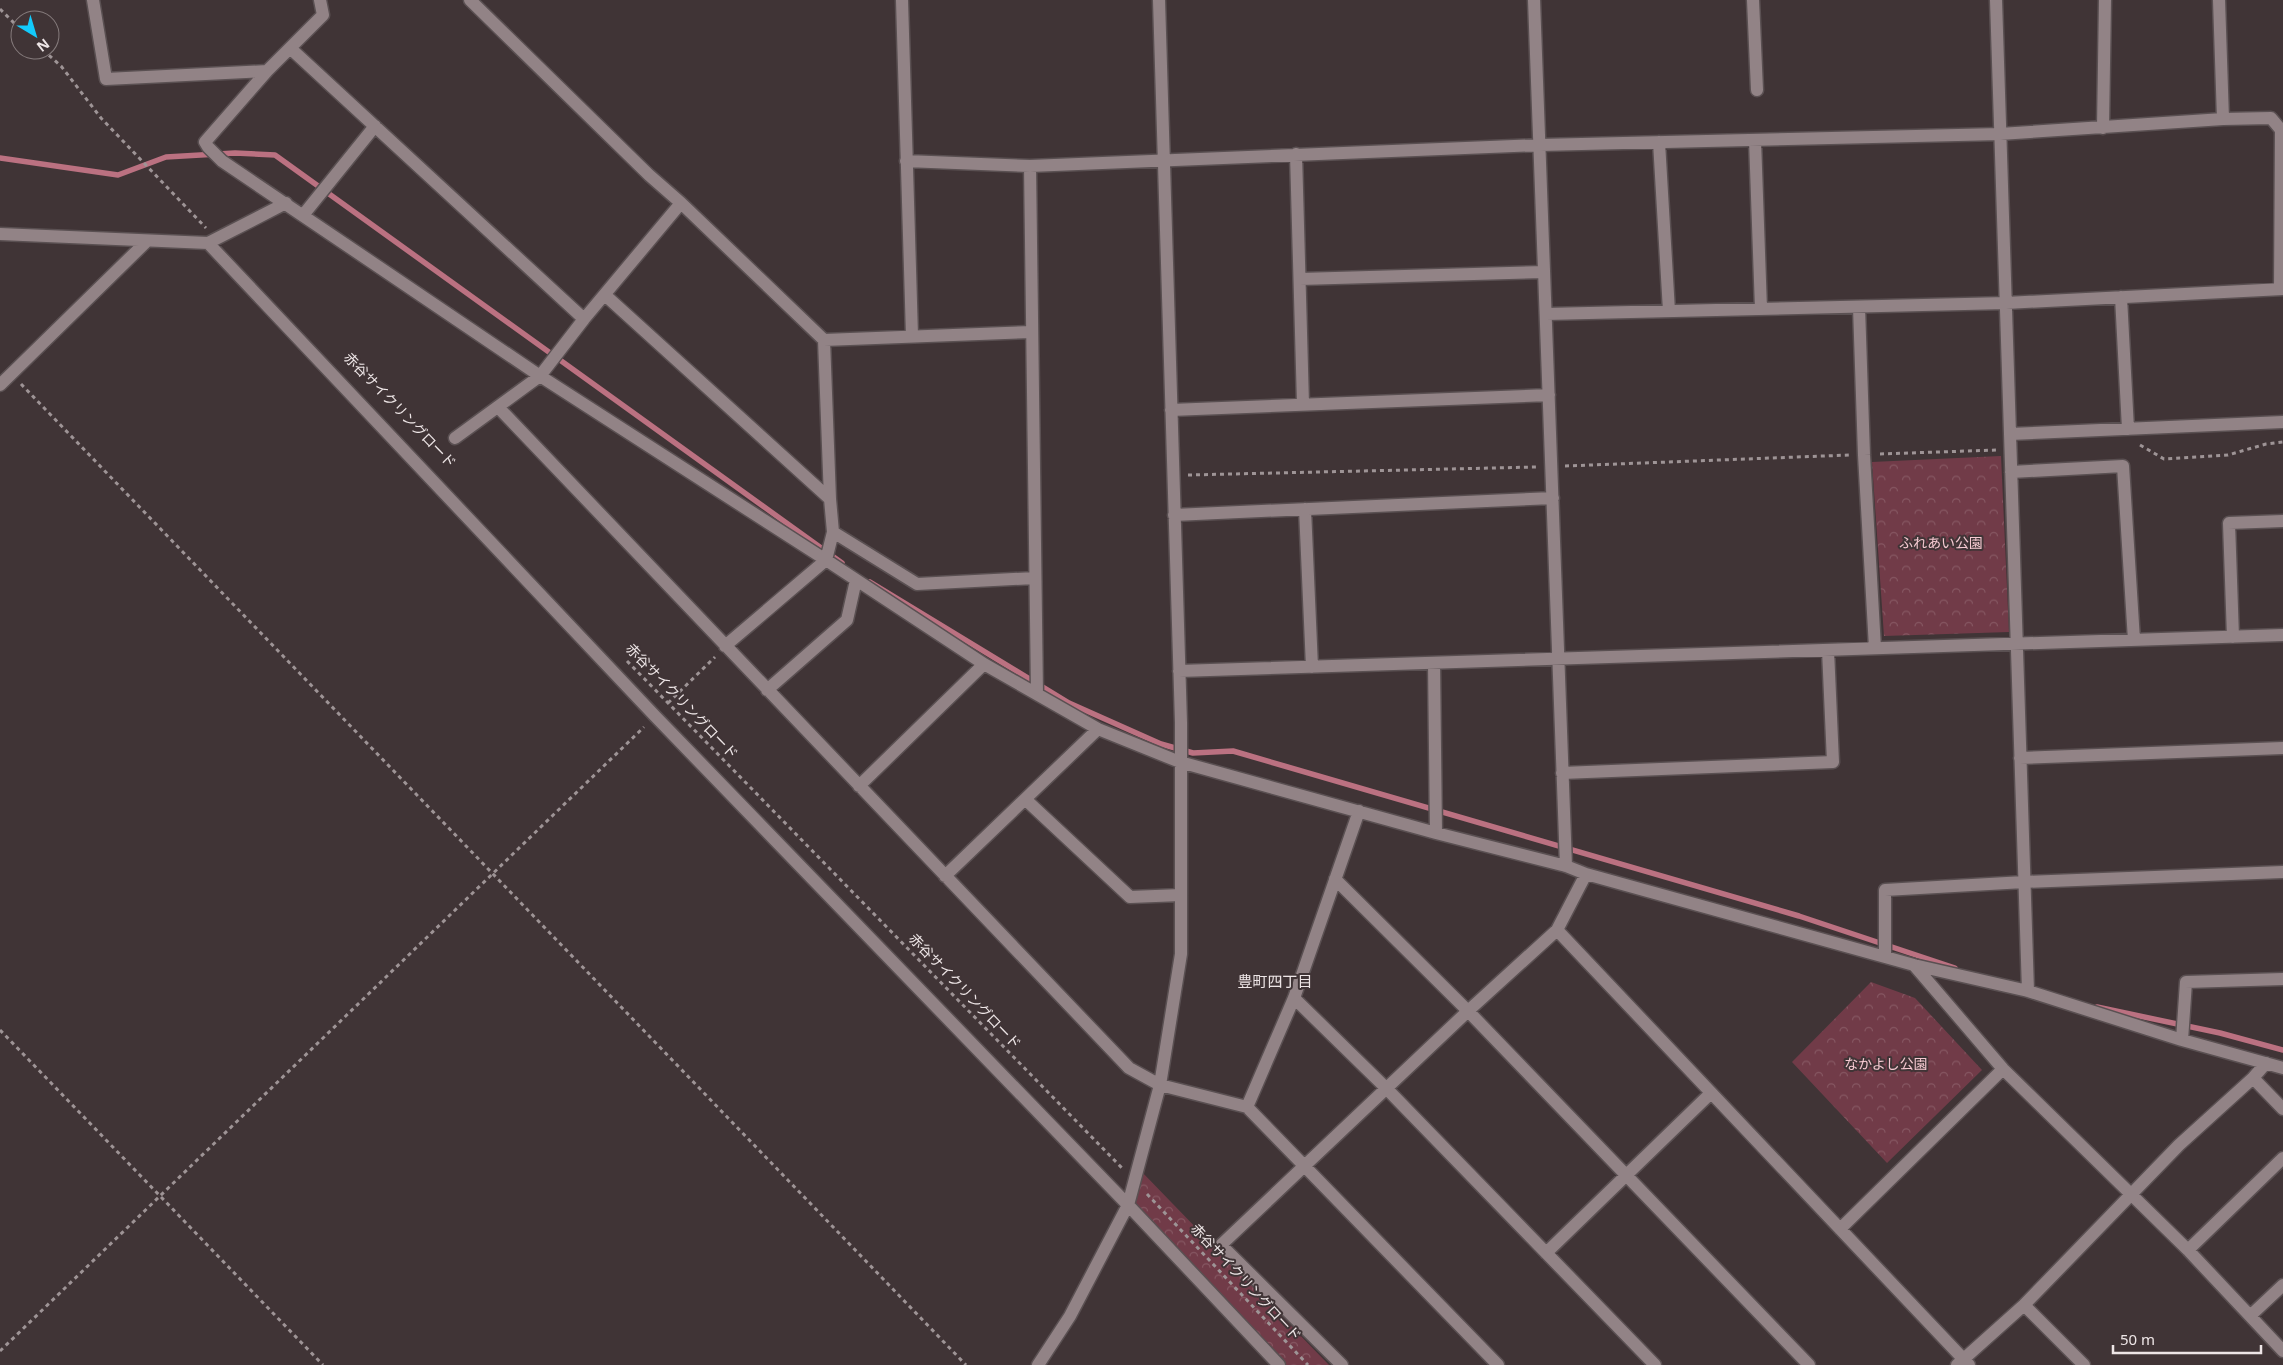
<svg xmlns="http://www.w3.org/2000/svg" width="2283" height="1365" viewBox="0 0 2283 1365" font-family="'Noto Sans','Noto Sans JP',sans-serif">
<style>
.park{fill:url(#park-crowns)}
.lines{fill:none;stroke-linecap:round;stroke-linejoin:round}
.stream{stroke:#bb7181;stroke-width:5.5}
.minor-casing{stroke:#5a5052;stroke-width:15}
.path{stroke:#9e9496;stroke-width:3;stroke-dasharray:4 4;stroke-linecap:butt}
.minor{stroke:#928386;stroke-width:12}
.labels{text-anchor:middle;stroke-width:4;stroke-linejoin:round;paint-order:stroke}
.street-label{font-size:14px;fill:#ede5e6;stroke:#403436}
.park-label{font-size:14px;fill:#f5c9d1;stroke:#403436}
.neighbourhood-label{font-size:15px;fill:#ede5e6;stroke:#403436}
</style>
<defs>
<pattern id="park-crowns" width="20" height="18" patternUnits="userSpaceOnUse" patternTransform="scale(1.25)"><rect width="20" height="18" fill="#713b48"/><path d="M2 6a3 3 0 1 1 6 0M12 15a3 3 0 1 1 6 0" fill="none" stroke="#865762"/></pattern>
</defs>
<rect width="100%" height="100%" fill="#403436"/>
<path class="park" d="M 2001,456 L 2009,632 L 1884,636 L 1872,462 Z
M 1871,982 L 1915,998 L 1982,1070 L 1887,1163 L 1792,1062 Z
M 1140,1170 L 1329,1365 L 1284,1365 L 1131,1203 Z"/>
<g class="lines">
<path class="stream" d="M 0,158 L 118,175 L 166,157 L 235,153 L 275,155 L 842,563
M 870,582 L 1069,703 L 1161,744 L 1193,753 L 1233,751 L 1799,916 L 1955,968
M 2097,1007 L 2220,1033 L 2283,1050"/>
<g class="minor-casing">
<path id="minor" d="M 93,0 L 106,79 L 267,71
M 320,0 L 323,15 L 267,71 L 205,142 L 208,147 L 222,161 L 540,376 L 826,560 L 984,664 L 1098,729 L 1180,762 L 1436,833 L 1566,866 L 1586,874 L 1914,965 L 2028,991 L 2182,1040 L 2283,1068
M 470,0 L 649,175 L 681,203 L 824,340 L 830,499 L 833,532 L 826,560 L 725,646
M 902,0 L 912,336
M 1534,0 L 1566,866
M 1753,0 L 1757,90
M 1996,0 L 2028,991
M 2219,0 L 2223,119
M 290,48 L 584,319
M 2103,128 L 2105,0
M 1755,140 L 1761,309
M 1659,142 L 1669,311
M 1296,154 L 1303,404
M 906,161 L 1030,166
M 304,214 L 375,126
M 0,234 L 208,243 L 286,203
M 208,243 L 655,716 L 1128,1205 L 1279,1365
M 1300,279 L 1544,272
M 605,295 L 830,499
M 2121,297 L 2128,429
M 1859,307 L 1864,455 L 1875,648
M 1546,314 L 2006,303 L 2283,289
M 824,340 L 1032,332
M 0,385 L 146,242
M 498,407 L 1129,1068 L 1160,1085 L 1247,1107
M 1171,410 L 1549,395
M 2010,434 L 2283,422
M 455,438 L 540,376 L 584,319 L 681,203
M 2011,472 L 2123,466 L 2134,640
M 1305,509 L 1312,667
M 1174,515 L 1553,498
M 833,532 L 917,584 L 1035,578
M 2233,637 L 2229,523 L 2283,521
M 1434,663 L 1436,833
M 1179,671 L 2283,635
M 767,690 L 847,620 L 856,580
M 1037,694 L 1030,166 L 1540,145 L 2000,134 L 2223,119 L 2271,118 L 2281,130 L 2280,289
M 2020,758 L 2283,748
M 1562,773 L 1833,762 L 1828,650
M 859,786 L 984,664
M 1025,799 L 1130,897 L 1181,895
M 1359,811 L 1294,998 L 1247,1107 L 1498,1365
M 945,876 L 1098,729
M 1335,879 L 1468,1011 L 1809,1365
M 1557,930 L 1969,1365
M 1885,957 L 1885,890 L 2024,882 L 2283,872
M 1914,965 L 2003,1069 L 2188,1250 L 2283,1351
M 1294,998 L 1386,1088 L 1655,1365
M 2182,1040 L 2186,982 L 2283,979
M 2253,1078 L 2283,1109
M 1840,1229 L 2003,1069
M 2188,1250 L 2283,1158
M 1546,1253 L 1711,1093
M 2024,1305 L 2084,1365
M 2250,1316 L 2283,1285
M 1038,1365 L 1070,1316 L 1128,1205 L 1160,1085 L 1181,954 L 1181,723 L 1159,0
M 1342,1365 L 1221,1245 L 1468,1011 L 1557,930 L 1586,874
M 1957,1365 L 2024,1305 L 2179,1145 L 2253,1078 L 2266,1063"/>
</g>
<path class="path" d="M 0,9 L 20,29
M 43,50 L 61,66 L 101,118 L 206,228
M 21,384 L 966,1365
M 2140,445 L 2164,459 L 2228,455 L 2266,444 L 2283,442
M 1880,454 L 1996,450
M 1565,466 L 1849,455
M 1188,475 L 1536,467
M 627,661 L 1122,1168
M 668,703 L 715,657
M 0,1030 L 323,1365
M 1147,1194 L 1308,1365
M 0,1351 L 644,727"/>
<use href="#minor" class="minor"/>
</g>
<g class="labels">
<g class="street-label">
<text transform="translate(400 410) rotate(46)" y="5">赤谷サイクリングロード</text>
<text transform="translate(682 701) rotate(46)" y="5">赤谷サイクリングロード</text>
<text transform="translate(965 991) rotate(46)" y="5">赤谷サイクリングロード</text>
<text transform="translate(1246 1282) rotate(47)" y="5">赤谷サイクリングロード</text>
</g>
<g class="park-label">
<text x="1941" y="548">ふれあい公園</text>
<text x="1886" y="1069">なかよし公園</text>
</g>
<g class="neighbourhood-label">
<text x="1275" y="987">豊町四丁目</text>
</g>
</g>
<g transform="translate(35 35) rotate(142)"><circle r="24" fill="#403436" stroke="#857b7c"/>
<path d="M0-4L9 19L0 12L-9 19Z" fill="#13cafb"/>
<text y="-8" font-size="14" font-weight="bold" text-anchor="middle" fill="#ede5e6">N</text>
</g>
<path d="M2113 1345v8h148v-8" fill="none" stroke="#ede5e6" stroke-width="2.5"/>
<text x="2120" y="1345" font-size="15" fill="#ede5e6" stroke="#403436" stroke-width="4" paint-order="stroke">50 m</text>
</svg>
